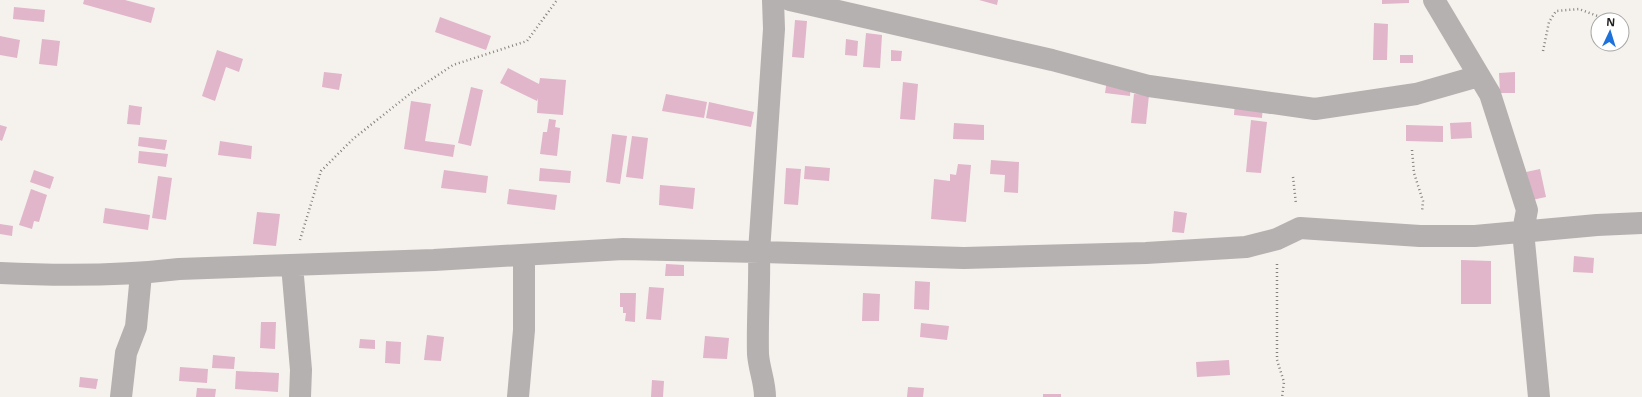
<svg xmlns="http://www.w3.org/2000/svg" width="1642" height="397" viewBox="0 0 1642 397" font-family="'Noto Sans',sans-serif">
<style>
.building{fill:#e1b5ca}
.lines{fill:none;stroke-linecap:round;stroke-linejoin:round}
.path{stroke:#84827e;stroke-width:2.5;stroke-dasharray:1 3;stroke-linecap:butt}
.minor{stroke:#b4b1b0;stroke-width:22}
</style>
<rect width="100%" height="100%" fill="#f5f2ed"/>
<path class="building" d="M 84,0 L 125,0 L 155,8 L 151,23 L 83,4 Z
M 979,0 L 998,0 L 997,5 Z
M 1382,0 L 1409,0 L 1409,3 L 1382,4 Z
M 14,7 L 45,10 L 44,22 L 13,19 Z
M 440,17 L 491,36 L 486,50 L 435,32 Z
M 795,20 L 807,21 L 804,58 L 792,57 Z
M 1374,23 L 1388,24 L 1387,60 L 1373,60 Z
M 866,33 L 882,35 L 880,68 L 863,67 Z
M 0,36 L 20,40 L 17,58 L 0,55 Z
M 42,39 L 60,41 L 57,66 L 39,64 Z
M 846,39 L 858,41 L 857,56 L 845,55 Z
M 217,50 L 243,59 L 239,72 L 226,67 L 215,101 L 202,96 Z
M 891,50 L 902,51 L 901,61 L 891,61 Z
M 1400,55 L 1413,55 L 1413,63 L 1400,63 Z
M 508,68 L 539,84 L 540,78 L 566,80 L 563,115 L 537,113 L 538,98 L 537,101 L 500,83 Z
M 324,72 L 342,74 L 339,90 L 322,87 Z
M 1515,72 L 1515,93 L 1500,93 L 1499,73 Z
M 1107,80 L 1131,83 L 1130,96 L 1105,93 Z
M 903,82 L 918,84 L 915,120 L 900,119 Z
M 471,87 L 483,90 L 471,146 L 458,143 Z
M 666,94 L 707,102 L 704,118 L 662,111 Z
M 1134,94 L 1149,95 L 1146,124 L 1131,123 Z
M 411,101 L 431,104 L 425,141 L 455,145 L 453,157 L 404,149 Z
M 709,102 L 754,112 L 751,127 L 706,118 Z
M 1235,102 L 1263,104 L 1262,118 L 1234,115 Z
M 129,105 L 142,107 L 140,125 L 127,124 Z
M 549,119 L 556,120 L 555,127 L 560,128 L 557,156 L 540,154 L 543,132 L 547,132 Z
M 1251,120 L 1267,122 L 1261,173 L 1246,172 Z
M 1471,122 L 1472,138 L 1451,139 L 1450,123 Z
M 954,123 L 984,125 L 984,140 L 953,139 Z
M 0,125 L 7,127 L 2,141 L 0,140 Z
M 1406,125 L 1443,126 L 1443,142 L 1406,141 Z
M 612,134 L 627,136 L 620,184 L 606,182 Z
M 632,136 L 648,138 L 643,179 L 626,177 Z
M 139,137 L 167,140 L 165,150 L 138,146 Z
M 220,141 L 252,146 L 251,159 L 218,155 Z
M 139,151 L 168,154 L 166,167 L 138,163 Z
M 991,160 L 1019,162 L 1018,193 L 1004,192 L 1005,175 L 990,174 Z
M 958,164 L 971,165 L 966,222 L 931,219 L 934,179 L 950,181 L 950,174 L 956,175 Z
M 805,166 L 830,168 L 829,181 L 804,179 Z
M 540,168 L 571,171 L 570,183 L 539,181 Z
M 786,168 L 801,169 L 798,205 L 784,204 Z
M 1540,169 L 1546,197 L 1532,200 L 1526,172 Z
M 34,170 L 54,177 L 50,189 L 30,182 Z
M 444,170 L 488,176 L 486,193 L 441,188 Z
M 158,176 L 172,178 L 166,220 L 152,218 Z
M 660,185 L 695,188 L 693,209 L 659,205 Z
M 31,189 L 47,195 L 39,222 L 34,221 L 32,229 L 19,225 Z
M 509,189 L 557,195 L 555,210 L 507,204 Z
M 105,208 L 150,215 L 148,230 L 103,223 Z
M 1174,211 L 1187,213 L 1184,233 L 1172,232 Z
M 257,212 L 280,214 L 276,246 L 253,244 Z
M 0,224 L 13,226 L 12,236 L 0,234 Z
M 1574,256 L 1594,258 L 1593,273 L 1573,272 Z
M 1461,260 L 1491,261 L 1491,304 L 1461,304 Z
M 666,264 L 684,265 L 684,276 L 665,276 Z
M 915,281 L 930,282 L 929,310 L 914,309 Z
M 649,287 L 664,288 L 661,320 L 646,319 Z
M 620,293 L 636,293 L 635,322 L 625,321 L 626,313 L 623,313 L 623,307 L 620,307 Z
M 863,293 L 880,294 L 879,321 L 862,321 Z
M 261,322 L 276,322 L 275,349 L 260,348 Z
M 921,323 L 949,326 L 947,340 L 920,337 Z
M 427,335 L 444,337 L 441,361 L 424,360 Z
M 705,336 L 729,338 L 727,359 L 703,358 Z
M 360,339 L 375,340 L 375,349 L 359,348 Z
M 386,341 L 401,342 L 400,364 L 385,363 Z
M 213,355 L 235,357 L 234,369 L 212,368 Z
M 1229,360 L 1230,375 L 1197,377 L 1196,362 Z
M 180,367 L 208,369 L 207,383 L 179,381 Z
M 236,371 L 279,373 L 278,392 L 235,389 Z
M 80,377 L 98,379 L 96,389 L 79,387 Z
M 652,380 L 664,381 L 663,397 L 651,397 Z
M 908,387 L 924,388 L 923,397 L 907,397 Z
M 197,388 L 216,389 L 215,397 L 196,397 Z
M 1043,394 L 1061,394 L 1061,397 L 1043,397 Z"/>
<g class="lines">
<path class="path" d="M 1543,51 L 1549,22 L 1556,11 L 1579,9 L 1608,20
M 1412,150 L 1414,173 L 1423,201 L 1422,212
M 1293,177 L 1296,204
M 300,240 L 321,171 L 353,139 L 411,93 L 453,65 L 527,41 L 557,0
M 1277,264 L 1277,360 L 1284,382 L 1282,397"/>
<path class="minor" d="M 790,0 L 1052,60 L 1149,86 L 1315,109 L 1416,94 L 1479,76
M 1434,0 L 1490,94 L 1527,210 L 1523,231 L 1539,397
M 292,265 L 301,370 L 300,397
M 0,273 C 60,276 120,276 179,269 L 434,260 L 623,249 L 759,252 L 964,258 L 1146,253 L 1246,247 L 1277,239 L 1300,228 L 1420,236 L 1475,236 L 1597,225 L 1642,223
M 121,397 L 126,353 L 136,327 L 141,274
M 518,397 L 524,330 L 524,255
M 765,397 C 765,382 759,369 758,354 C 757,320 760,286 759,252 L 774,29 L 773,0"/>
</g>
<g transform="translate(1610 32) rotate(4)"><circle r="19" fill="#ffffff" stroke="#a7a6a5"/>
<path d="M0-3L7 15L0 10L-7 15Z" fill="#1c71db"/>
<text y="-6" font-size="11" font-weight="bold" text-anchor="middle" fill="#22211f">N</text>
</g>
</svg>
